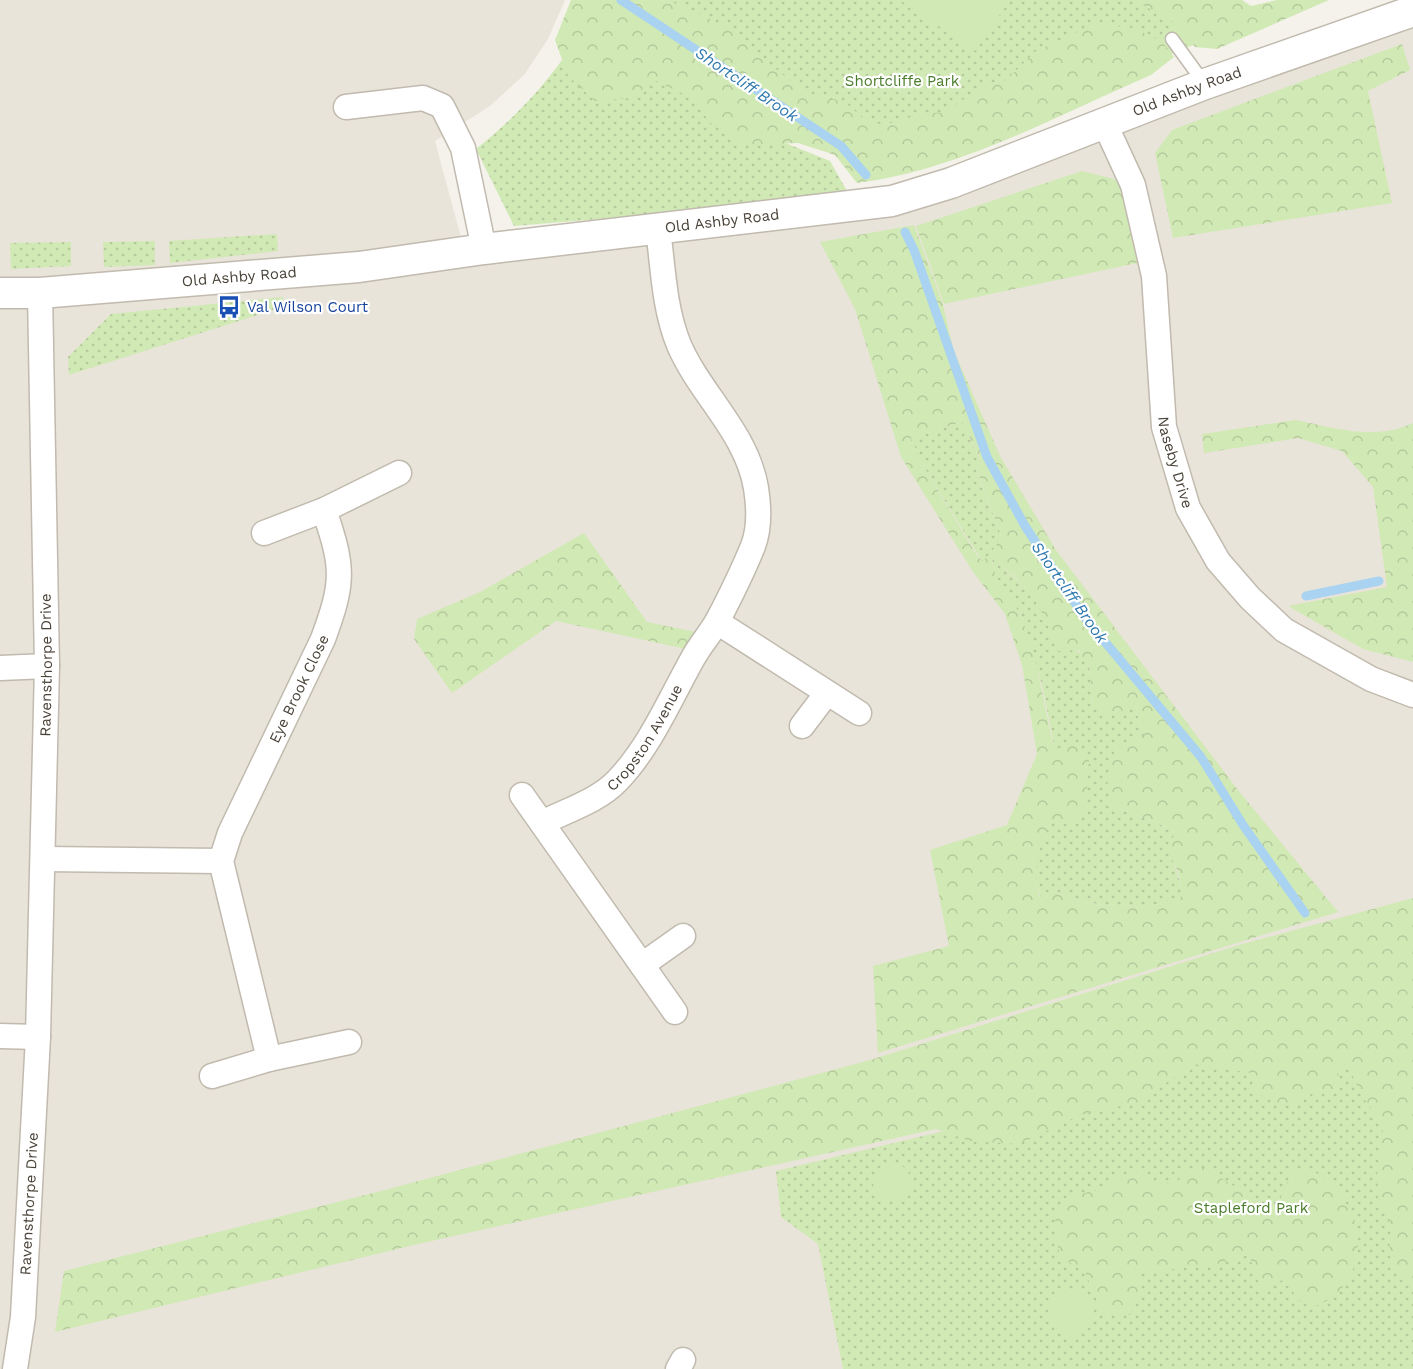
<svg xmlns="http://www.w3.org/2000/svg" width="1413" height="1369" viewBox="0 0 1413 1369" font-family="'Work Sans',sans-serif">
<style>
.residential{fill:#e9e4d9}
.grass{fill:url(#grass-dots)}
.forest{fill:url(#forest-crowns);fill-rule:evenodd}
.garden{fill:#d1e9b5}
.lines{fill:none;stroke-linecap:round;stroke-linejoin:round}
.stream{stroke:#a9d3f1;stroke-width:9}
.service-casing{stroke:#c1baae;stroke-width:15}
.minor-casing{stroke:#c1baae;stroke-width:27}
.tertiary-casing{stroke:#c1baae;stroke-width:33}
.service{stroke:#fff;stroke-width:12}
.minor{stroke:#fff;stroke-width:24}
.tertiary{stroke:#fff;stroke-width:30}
.labels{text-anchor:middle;stroke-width:4.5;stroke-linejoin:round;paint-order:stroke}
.park-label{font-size:15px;fill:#4a7d2b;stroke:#fff}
.street-label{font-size:15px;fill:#4a4339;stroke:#fff}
.transit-label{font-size:15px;fill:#164399;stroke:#fff;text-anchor:start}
.water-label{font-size:16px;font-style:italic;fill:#2f79af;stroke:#fff}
</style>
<defs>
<pattern id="grass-dots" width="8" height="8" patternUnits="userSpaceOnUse" patternTransform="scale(1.5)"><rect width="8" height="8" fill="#d1e9b5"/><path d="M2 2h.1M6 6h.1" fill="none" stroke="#b5c99c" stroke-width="1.8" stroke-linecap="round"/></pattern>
<pattern id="forest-crowns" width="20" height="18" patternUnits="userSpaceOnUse" patternTransform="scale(1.5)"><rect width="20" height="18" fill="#d1e9b5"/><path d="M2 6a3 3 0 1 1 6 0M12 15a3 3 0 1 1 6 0" fill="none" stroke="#b5c99c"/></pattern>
</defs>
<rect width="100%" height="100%" fill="#f5f2eb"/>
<path class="residential" d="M 0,0 L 565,0 L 548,39 L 524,75 L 490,106 L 435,141 L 462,241 L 892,201 L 1413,11 L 1413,1369 L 0,1369 Z"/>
<path class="grass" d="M 631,0 L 1220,0 L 1248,22 L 914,162 Z
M 581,32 L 753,130 L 830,161 L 847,191 L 684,212 L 514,226 L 476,149 C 519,115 552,78 581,32 Z
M 277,234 L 278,251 L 170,263 L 169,241 Z
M 155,241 L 155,265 L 104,267 L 103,242 Z
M 71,242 L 71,266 L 11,269 L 10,243 Z
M 283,297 L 283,307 L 69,375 L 68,357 L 111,314 Z
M 962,422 L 981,461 L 976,469 L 1002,538 L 983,563 L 921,462 L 911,438 Z
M 992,558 C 1022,584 1042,599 1054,639 C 1094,655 1090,663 1093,704 L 1135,706 L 1144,735 L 1114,807 L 1155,822 L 1176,832 L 1172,857 L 1182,889 L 1182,897 C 1149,912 1086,908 1055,891 L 1040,897 L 1034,873 L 1038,848 L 1051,823 L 1055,749 L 1042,685 L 1020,614 L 995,578 Z
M 1413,1050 L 1413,1369 L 843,1369 L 818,1244 L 781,1217 L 776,1171 L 1075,1100 L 1204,1053 Z"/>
<path class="forest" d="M 571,0 L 668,0 L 723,25 L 804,92 L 845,102 L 865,120 L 884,125 L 921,114 L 946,112 L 980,87 L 1006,80 L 1036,51 L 1095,24 L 1133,28 L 1161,41 L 1174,57 L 1151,75 C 1058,115 958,171 857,183 L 835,155 L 798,143 L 744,145 L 709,122 L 696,100 L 654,80 L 632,98 L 595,101 L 568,76 L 555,40 Z
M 1133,0 L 1242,0 L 1251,6 L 1277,0 L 1329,0 L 1217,49 L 1195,47 L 1172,21 Z
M 1402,44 L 1410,70 L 1368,91 L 1392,203 L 1173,238 L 1155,153 L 1172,130 Z
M 1082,171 L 1122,181 L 1142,262 L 944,304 L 916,226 Z
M 914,225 L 943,304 L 953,349 L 1000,456 L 1056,550 L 1238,790 L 1338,912 L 878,1053 L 873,966 L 949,946 L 930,850 L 1007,825 L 1037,754 L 1022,665 L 1005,614 L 973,572 L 901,457 L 855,309 L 820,242 ZM 962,422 L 981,460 L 976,468 L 1002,538 L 983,562 L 976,554 L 921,462 L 911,438 ZM 992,559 C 1032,588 1041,605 1058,651 L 1079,650 L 1090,669 L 1093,704 L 1103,718 L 1135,706 L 1144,735 L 1116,747 C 1108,772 1103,782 1114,807 L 1155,822 L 1176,832 L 1166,848 C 1175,862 1183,881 1181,897 C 1149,912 1086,908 1055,891 L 1039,897 C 1033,865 1036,852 1051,823 L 1072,823 L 1086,806 L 1089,759 L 1075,745 L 1055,749 C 1043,705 1039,658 1020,615 C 1010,593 995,585 992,559 Z
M 1296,420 C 1334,428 1377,441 1413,423 L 1413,662 L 1363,649 L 1288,606 L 1387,587 L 1373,487 L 1342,451 L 1298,438 L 1204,453 L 1202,434 Z
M 584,533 L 647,622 L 696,632 L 686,649 L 556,621 L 452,693 L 414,639 L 417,619 L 480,592 Z
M 1413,898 L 1413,1285 L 1401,1279 L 1389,1255 L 1391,1225 L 1378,1203 L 1377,1167 L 1383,1132 L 1376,1114 L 1363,1098 L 1349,1068 L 1338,1069 L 1339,1087 L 1327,1094 L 1313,1093 L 1293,1106 L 1275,1103 L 1254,1091 L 1251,1073 L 1193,1064 L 1139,1102 L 1080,1115 L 1020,1144 L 970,1141 L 936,1129 L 418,1244 L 55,1332 L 64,1271 L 381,1191 L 870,1060 L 1239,945 Z
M 1204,1168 L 1239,1189 L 1260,1209 L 1276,1209 L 1292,1171 L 1312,1170 L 1338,1188 L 1357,1225 L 1358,1256 L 1350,1277 L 1336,1296 L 1314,1307 L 1296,1299 L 1287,1278 L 1261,1290 L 1249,1255 L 1217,1264 L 1140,1273 L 1141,1295 L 1130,1315 L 1102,1313 L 1084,1270 L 1060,1258 L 1054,1223 L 1065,1198 L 1104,1188 L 1120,1176 L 1141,1171 L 1155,1184 L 1177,1183 L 1185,1170 Z"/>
<path class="garden" d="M 900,0 L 1010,0 L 975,51 Z
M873 1182a19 19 0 1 1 38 0a19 19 0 1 1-38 0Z
M1048 1313a23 23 0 1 1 46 0a23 23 0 1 1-46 0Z"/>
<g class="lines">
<path class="stream" d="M 621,0 L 841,146 L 866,175
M 905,232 L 914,250 L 987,457 L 1025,526 L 1085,618 L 1201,757 L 1243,825 L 1305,913
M 1306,596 L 1379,581"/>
<g class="service-casing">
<path id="service" d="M 1172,39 L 1204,83"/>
</g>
<g class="minor-casing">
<g id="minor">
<path d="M 346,107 L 423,98 L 442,106 L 463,148 L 484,249"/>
<path id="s1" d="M 1104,122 L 1133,185 L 1154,276 L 1164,427 L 1188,508 L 1218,561 L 1250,598 L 1284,630 L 1371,679 L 1413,695"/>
<path d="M 264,533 L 324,510 L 399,473"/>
<path d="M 717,622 L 859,713"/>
<path d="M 0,668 L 47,666"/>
<path d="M 802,726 L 827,693"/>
<path d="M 522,795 L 675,1012"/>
<path id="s2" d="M 542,823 C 565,811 598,801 617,781 C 650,747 670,699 693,658 C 700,645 711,633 718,620 C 730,597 743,571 753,546 C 760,528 759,507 756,488 C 747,433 700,394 679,345 C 664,309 663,267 658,229"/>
<path d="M 44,859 L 221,861"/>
<path d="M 642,965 L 683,936"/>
<path d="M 0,1036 L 38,1037"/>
<path id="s3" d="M 269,1059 L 221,861 L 230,833 L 323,639 C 344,582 344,568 324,510"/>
<path d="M 212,1076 L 269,1059 L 349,1042"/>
<path id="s4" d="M 15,1369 L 23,1317 L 38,1037 L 47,666 L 40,293"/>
<path d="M 678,1369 L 683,1360"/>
</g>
</g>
<g class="tertiary-casing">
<g id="tertiary">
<path id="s5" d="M 0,293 L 40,293 L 359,267 L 484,249 L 892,201 L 951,183 L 1205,84 L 1413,11"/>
</g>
</g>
<use href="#service" class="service"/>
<use href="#minor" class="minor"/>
<use href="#tertiary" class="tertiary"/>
</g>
<defs>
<g id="bus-bare" transform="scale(1.8)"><path d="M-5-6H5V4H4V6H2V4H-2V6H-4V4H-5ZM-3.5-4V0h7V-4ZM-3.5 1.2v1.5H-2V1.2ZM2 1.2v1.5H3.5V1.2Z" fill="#1a4fb4" stroke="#fff" stroke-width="2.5" paint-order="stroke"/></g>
</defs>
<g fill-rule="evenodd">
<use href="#bus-bare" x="229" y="307"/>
</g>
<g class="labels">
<g class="park-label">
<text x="902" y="86">Shortcliffe Park</text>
<text x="1251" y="1213">Stapleford Park</text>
</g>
<g class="street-label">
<text dy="5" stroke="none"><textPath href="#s5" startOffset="1212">Old Ashby Road</textPath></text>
<text dy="5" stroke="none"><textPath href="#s5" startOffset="726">Old Ashby Road</textPath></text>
<text dy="5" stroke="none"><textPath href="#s5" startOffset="240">Old Ashby Road</textPath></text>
<text dy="5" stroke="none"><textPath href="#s1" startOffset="351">Naseby Drive</textPath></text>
<text dy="5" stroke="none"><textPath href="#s4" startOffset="705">Ravensthorpe Drive</textPath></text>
<text dy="5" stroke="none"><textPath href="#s3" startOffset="393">Eye Brook Close</textPath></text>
<text dy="5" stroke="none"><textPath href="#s2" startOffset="138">Cropston Avenue</textPath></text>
<text dy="5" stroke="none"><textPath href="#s4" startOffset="166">Ravensthorpe Drive</textPath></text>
</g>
<g class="transit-label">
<text x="247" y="312">Val Wilson Court</text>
</g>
<g class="water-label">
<text transform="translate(747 84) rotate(34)" y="6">Shortcliff Brook</text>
<text transform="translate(1070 592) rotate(55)" y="6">Shortcliff Brook</text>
</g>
</g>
</svg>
